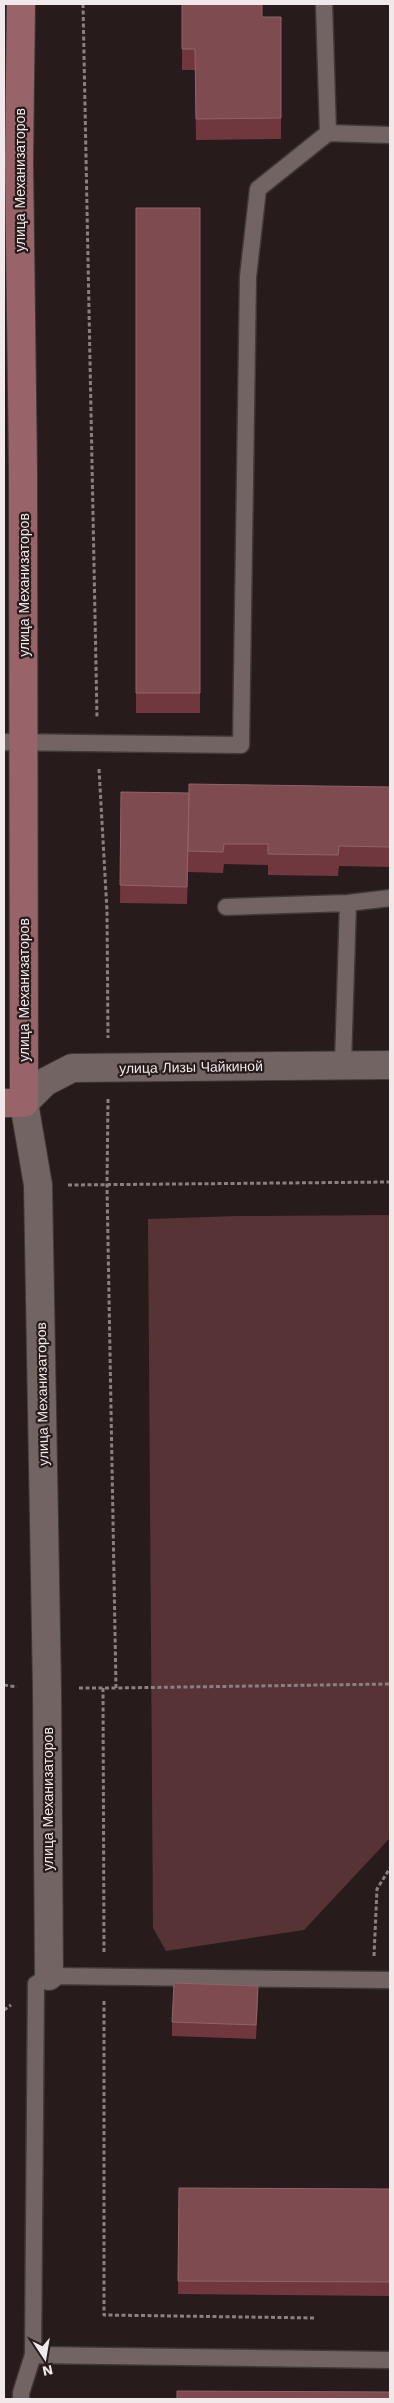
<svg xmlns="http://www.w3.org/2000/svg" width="394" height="2403" viewBox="0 0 394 2403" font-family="'Work Sans',sans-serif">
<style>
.green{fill:#573335}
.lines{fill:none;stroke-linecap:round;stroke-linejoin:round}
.lane-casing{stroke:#413838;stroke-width:19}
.street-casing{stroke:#413838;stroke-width:30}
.secondary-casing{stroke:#413838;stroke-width:30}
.path{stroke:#8a8080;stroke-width:3;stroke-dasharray:4 2.5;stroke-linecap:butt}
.lane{stroke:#736464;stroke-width:16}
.street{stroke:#736464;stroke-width:28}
.secondary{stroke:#986469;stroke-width:28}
.wall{fill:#70383e}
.building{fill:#7e4b50;stroke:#906468}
.labels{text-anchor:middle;stroke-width:4.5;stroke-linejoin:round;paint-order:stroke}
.street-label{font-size:14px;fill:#f1e8e9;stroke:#271b1b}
</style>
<rect width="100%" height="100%" fill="#271b1b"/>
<path class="green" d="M 390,1215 L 390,1838 L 304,1930 L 166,1951 L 153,1928 L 148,1219 L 237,1216 Z"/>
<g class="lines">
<g class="lane-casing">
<path id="lane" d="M 324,4 L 328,133
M 4,742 L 241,745 L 248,277 L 258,189 L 328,133 L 390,135
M 226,907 L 348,903
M 343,1064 L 348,903 L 390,898
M 33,2355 L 390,2360
M 21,2399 L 21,2393 L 33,2355 L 36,1984 L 49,1976 L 390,1980"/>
</g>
<g class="street-casing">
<path id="street" d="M 49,1976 L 47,1689 L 38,1185 L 24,1103 L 45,1082 L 72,1068 L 390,1065"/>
</g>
<g class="secondary-casing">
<path id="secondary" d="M 4,1103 L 24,1103 L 23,471 L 19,161 L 21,4"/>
</g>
<path class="path" d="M 83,4 L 97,718
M 99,769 L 107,911 L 108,1038
M 108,1099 L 107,1185 L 116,1688 L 390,1684
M 68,1185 L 390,1182
M 4,1685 L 17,1687
M 79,1688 L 116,1688
M 103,1688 L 104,1953
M 374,1956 L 377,1889 L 390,1868
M 104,2001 L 104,2315 L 316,2318
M 4,2010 L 11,2005"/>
<use href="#lane" class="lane"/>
<use href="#street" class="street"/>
<use href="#secondary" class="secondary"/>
</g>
<path class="wall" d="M 182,4 L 262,17 L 281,17 L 281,139 L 196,140 L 195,70 L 182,70 Z
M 136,208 L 200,208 L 200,713 L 136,713 Z
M 390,787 L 390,867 L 339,866 L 338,876 L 268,875 L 268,865 L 224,864 L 223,873 L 188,872 L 187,904 L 120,903 L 121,792 L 189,793 Z
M 258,2000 L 256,2039 L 172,2036 L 172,2022 Z
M 179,2188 L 390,2189 L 390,2296 L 178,2294 Z"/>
<path class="building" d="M 182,4 L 262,4 L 262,17 L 281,17 L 281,118 L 196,119 L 195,49 L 182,49 Z
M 136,208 L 200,208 L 200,693 L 136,693 Z
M 189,784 L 390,787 L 390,847 L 339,846 L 338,855 L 268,854 L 268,844 L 224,844 L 223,852 L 188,851 Z
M 121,792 L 189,793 L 187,887 L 120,885 Z
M 174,1983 L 258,1986 L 256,2025 L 172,2022 Z
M 179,2188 L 390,2189 L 390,2282 L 178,2281 Z
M 177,2391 L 390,2392 L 390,2399 L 177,2399 Z"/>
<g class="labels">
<g class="street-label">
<text transform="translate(20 180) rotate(-90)" y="5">улица Механизаторов</text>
<text transform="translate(24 585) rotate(-90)" y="5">улица Механизаторов</text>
<text transform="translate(24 990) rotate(-90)" y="5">улица Механизаторов</text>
<text transform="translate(191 1067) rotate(-1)" y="5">улица Лизы Чайкиной</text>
<text transform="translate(42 1394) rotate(-91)" y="5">улица Механизаторов</text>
<text transform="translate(48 1799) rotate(-90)" y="5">улица Механизаторов</text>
</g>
</g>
<rect width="394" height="2403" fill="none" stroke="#f1e8e9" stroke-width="10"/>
<g transform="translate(45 2358) rotate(168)" stroke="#271b1b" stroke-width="4" paint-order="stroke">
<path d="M0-4L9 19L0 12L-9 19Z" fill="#f1e8e9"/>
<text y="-8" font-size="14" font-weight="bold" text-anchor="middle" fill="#f1e8e9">N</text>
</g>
</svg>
